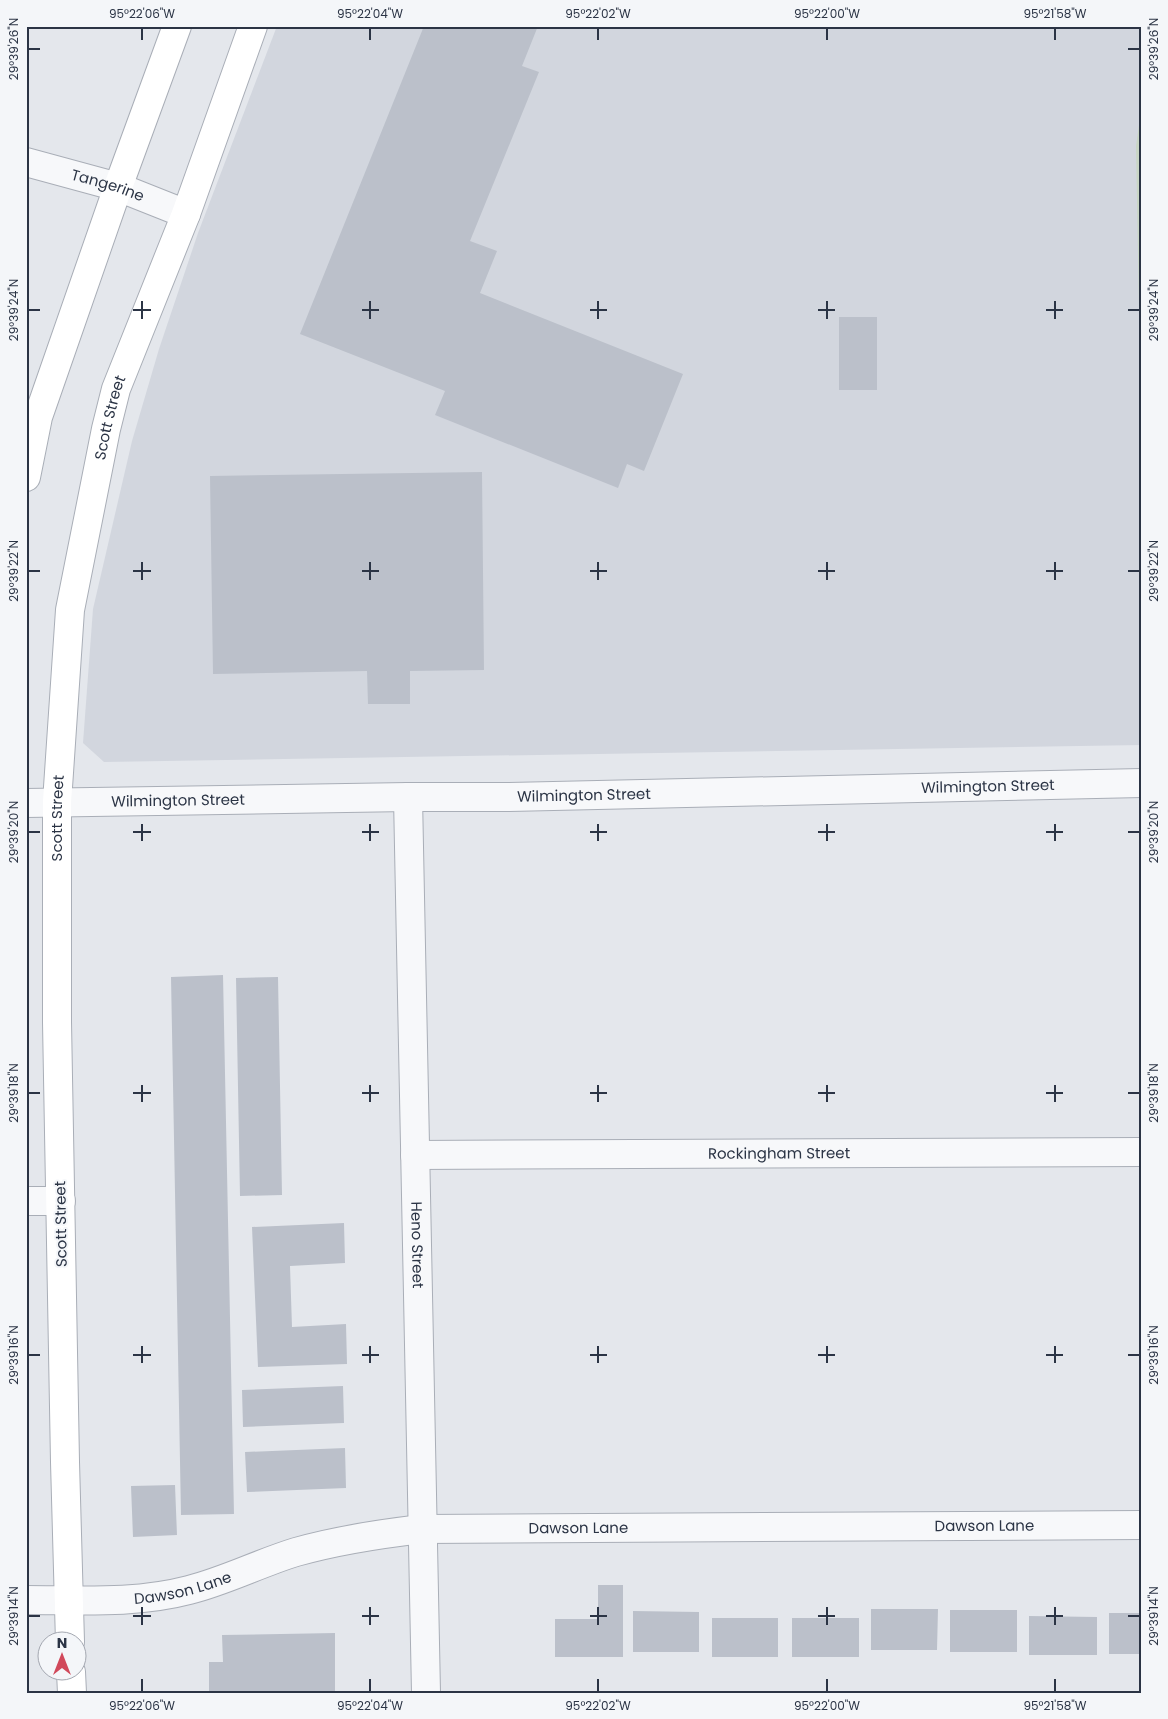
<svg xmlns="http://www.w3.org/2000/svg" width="1168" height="1719" viewBox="0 0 1168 1719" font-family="Poppins,sans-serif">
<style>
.built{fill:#d2d6de}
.green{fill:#c9d6c5}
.building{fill:#bbc0ca}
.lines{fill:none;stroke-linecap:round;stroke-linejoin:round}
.street-casing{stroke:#a9aeb7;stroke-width:30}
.secondary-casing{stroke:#a9aeb7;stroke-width:30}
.street{stroke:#f7f8fa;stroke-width:28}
.secondary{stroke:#fff;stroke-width:28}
.ticks{fill:none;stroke:#2b3445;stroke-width:2}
.labels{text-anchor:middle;stroke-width:4;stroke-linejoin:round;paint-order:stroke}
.street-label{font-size:15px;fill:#2b3445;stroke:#f4f6f9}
.neatline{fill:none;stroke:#2b3445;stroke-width:2}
.ticks-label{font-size:12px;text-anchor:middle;fill:#2b3445}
</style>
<rect width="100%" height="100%" fill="#e4e7ec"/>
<path class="built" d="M 277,26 L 1142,26 L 1142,745 L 104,762 L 83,743 L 93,609 L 132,441 L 159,349 L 198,233 Z"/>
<path class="green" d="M 1142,104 L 1142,471 L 1136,146 Z"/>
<path class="building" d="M 424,26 L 538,26 L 522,66 L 539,72 L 470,241 L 497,251 L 480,293 L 683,374 L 644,471 L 627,464 L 618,488 L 435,415 L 445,391 L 300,334 Z
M 839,317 L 877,317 L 877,390 L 839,390 Z
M 482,472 L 484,670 L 410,671 L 410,704 L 368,704 L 367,671 L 213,674 L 210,476 Z
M 223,975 L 234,1514 L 181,1515 L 171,977 Z
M 278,977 L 282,1195 L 240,1196 L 236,978 Z
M 344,1223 L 345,1263 L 290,1266 L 292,1327 L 346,1324 L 347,1364 L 258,1367 L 252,1227 Z
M 343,1386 L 344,1423 L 243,1427 L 242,1390 Z
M 345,1448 L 346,1488 L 247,1492 L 245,1452 Z
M 175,1485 L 177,1535 L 133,1537 L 131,1486 Z
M 598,1585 L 623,1585 L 623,1657 L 555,1657 L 555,1619 L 598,1619 Z
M 871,1609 L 938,1609 L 937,1650 L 871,1650 Z
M 950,1610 L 1017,1610 L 1017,1652 L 950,1652 Z
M 633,1611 L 699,1612 L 699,1652 L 633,1652 Z
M 1109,1613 L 1142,1613 L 1142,1654 L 1109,1654 Z
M 1029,1616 L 1097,1617 L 1097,1655 L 1029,1655 Z
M 712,1618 L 778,1618 L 778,1657 L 712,1657 Z
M 792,1618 L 859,1618 L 859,1657 L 792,1657 Z
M 335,1633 L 335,1693 L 209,1693 L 209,1662 L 223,1662 L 222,1635 Z"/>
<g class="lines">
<g class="street-casing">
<g id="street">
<path id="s1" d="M 26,162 L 118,187 L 186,214"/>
<path id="s2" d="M 408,797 L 426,1693"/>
<path id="s3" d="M 26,803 L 408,797 L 509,797 L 1142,783"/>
<path id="s4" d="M 415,1155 L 1142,1152"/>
<path d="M 26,1201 L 61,1201"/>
<path id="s5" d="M 26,1600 C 80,1600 136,1604 189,1590 C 225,1581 260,1563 296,1552 C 338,1540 379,1534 422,1529 L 1142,1525"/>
</g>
</g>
<g class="secondary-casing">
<g id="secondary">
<path d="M 26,477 L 38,417 L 118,187 L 177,26"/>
<path id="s6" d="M 70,1642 L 65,1462 L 57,1022 L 57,802 L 70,610 L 106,429 L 116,389 L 186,214 L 253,26"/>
<path d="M 71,1672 L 72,1693"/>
</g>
</g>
<use href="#street" class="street"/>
<use href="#secondary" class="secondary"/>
</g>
<path class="ticks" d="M 142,28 L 142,40M 370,28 L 370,40M 598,28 L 598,40M 827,28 L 827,40M 1055,28 L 1055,40M 28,49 L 40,49M 1128,49 L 1140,49M 142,301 L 142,319M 370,301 L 370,319M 598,301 L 598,319M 827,301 L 827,319M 1055,301 L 1055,319M 28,310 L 40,310M 133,310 L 151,310M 362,310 L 379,310M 590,310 L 607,310M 818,310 L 835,310M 1046,310 L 1063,310M 1128,310 L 1140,310M 142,562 L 142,580M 370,562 L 370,580M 598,562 L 598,580M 827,562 L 827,580M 1055,562 L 1055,580M 28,571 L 40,571M 133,571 L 151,571M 362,571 L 379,571M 590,571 L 607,571M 818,571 L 835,571M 1046,571 L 1063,571M 1128,571 L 1140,571M 142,824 L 142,841M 370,824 L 370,841M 598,824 L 598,841M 827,824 L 827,841M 1055,824 L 1055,841M 28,832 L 40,832M 133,832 L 151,832M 362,832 L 379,832M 590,832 L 607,832M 818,832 L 835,832M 1046,832 L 1063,832M 1128,832 L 1140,832M 142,1085 L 142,1102M 370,1085 L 370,1102M 598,1085 L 598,1102M 827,1085 L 827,1102M 1055,1085 L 1055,1102M 28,1093 L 40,1093M 133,1093 L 151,1093M 362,1093 L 379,1093M 590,1093 L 607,1093M 818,1093 L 835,1093M 1046,1093 L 1063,1093M 1128,1093 L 1140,1093M 142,1346 L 142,1363M 370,1346 L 370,1363M 598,1346 L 598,1363M 827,1346 L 827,1363M 1055,1346 L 1055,1363M 28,1355 L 40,1355M 133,1355 L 151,1355M 362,1355 L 379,1355M 590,1355 L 607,1355M 818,1355 L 835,1355M 1046,1355 L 1063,1355M 1128,1355 L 1140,1355M 142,1607 L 142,1625M 370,1607 L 370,1625M 598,1607 L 598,1625M 827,1607 L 827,1625M 1055,1607 L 1055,1625M 28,1616 L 40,1616M 133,1616 L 151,1616M 362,1616 L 379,1616M 590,1616 L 607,1616M 818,1616 L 835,1616M 1046,1616 L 1063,1616M 1128,1616 L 1140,1616M 142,1679 L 142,1692M 370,1679 L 370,1692M 598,1679 L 598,1692M 827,1679 L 827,1692M 1055,1679 L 1055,1692"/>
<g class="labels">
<g class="street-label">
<text dy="5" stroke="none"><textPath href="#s1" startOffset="85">Tangerine</textPath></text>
<text dy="5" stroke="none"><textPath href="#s6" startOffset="1229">Scott Street</textPath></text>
<text dy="5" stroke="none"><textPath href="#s3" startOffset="962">Wilmington Street</textPath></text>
<text dy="5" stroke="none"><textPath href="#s3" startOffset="558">Wilmington Street</textPath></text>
<text dy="5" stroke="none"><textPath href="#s3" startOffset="152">Wilmington Street</textPath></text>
<text dy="5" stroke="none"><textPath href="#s6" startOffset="824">Scott Street</textPath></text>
<text dy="5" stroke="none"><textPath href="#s4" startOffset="364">Rockingham Street</textPath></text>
<text transform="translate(61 1224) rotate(-91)" y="5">Scott Street</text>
<text dy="5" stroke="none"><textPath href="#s2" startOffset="448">Heno Street</textPath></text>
<text dy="5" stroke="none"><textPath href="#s5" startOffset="968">Dawson Lane</textPath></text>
<text dy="5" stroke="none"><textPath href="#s5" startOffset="562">Dawson Lane</textPath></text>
<text dy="5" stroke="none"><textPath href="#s5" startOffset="158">Dawson Lane</textPath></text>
</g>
</g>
<rect width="1168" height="1719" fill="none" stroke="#f4f6f9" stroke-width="55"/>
<g transform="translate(62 1656)"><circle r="24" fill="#f4f6f9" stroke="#a4a8b1"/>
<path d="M0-4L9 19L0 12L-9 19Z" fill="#d1495b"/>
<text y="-8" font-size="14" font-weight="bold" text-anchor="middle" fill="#2b3445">N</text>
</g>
<rect x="28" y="28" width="1112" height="1664" class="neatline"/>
<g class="ticks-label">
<text x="142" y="18">95°22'06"W</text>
<text x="370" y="18">95°22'04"W</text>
<text x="598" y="18">95°22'02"W</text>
<text x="827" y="18">95°22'00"W</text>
<text x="1055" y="18">95°21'58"W</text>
<text transform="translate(14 49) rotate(-90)" y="4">29°39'26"N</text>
<text transform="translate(1154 49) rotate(-90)" y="4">29°39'26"N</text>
<text transform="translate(14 310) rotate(-90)" y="4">29°39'24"N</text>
<text transform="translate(1154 310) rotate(-90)" y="4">29°39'24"N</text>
<text transform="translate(14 571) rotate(-90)" y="4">29°39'22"N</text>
<text transform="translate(1154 571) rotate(-90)" y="4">29°39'22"N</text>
<text transform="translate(14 832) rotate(-90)" y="4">29°39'20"N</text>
<text transform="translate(1154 832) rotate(-90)" y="4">29°39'20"N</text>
<text transform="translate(14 1093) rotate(-90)" y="4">29°39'18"N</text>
<text transform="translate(1154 1093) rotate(-90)" y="4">29°39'18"N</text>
<text transform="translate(14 1355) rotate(-90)" y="4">29°39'16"N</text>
<text transform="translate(1154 1355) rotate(-90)" y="4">29°39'16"N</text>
<text transform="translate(14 1616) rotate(-90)" y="4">29°39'14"N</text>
<text transform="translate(1154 1616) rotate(-90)" y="4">29°39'14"N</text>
<text x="142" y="1710">95°22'06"W</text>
<text x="370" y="1710">95°22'04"W</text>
<text x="598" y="1710">95°22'02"W</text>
<text x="827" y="1710">95°22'00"W</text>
<text x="1055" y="1710">95°21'58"W</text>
</g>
</svg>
